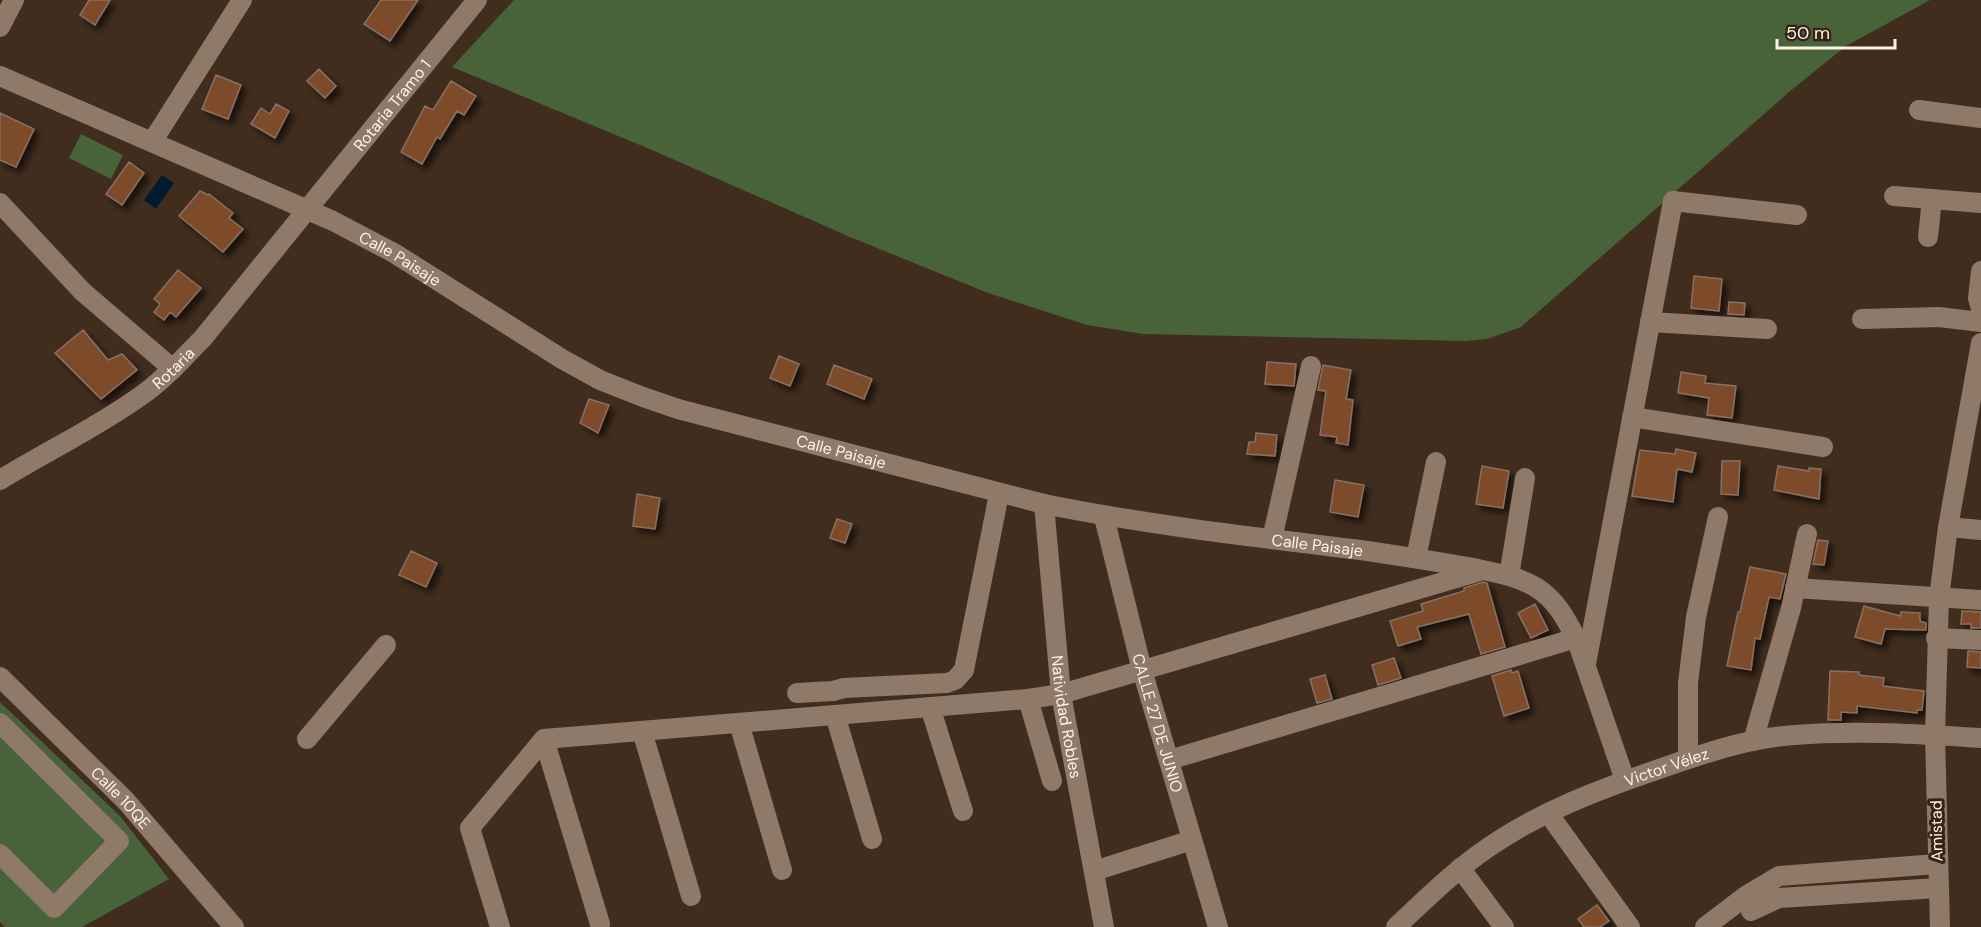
<svg xmlns="http://www.w3.org/2000/svg" width="1981" height="927" viewBox="0 0 1981 927" font-family="'DM Sans',sans-serif">
<style>
.green{fill:#486339}
.water{fill:#001b2d}
.building{fill:#7d4b2c;stroke:#887062;stroke-width:1.5;filter:url(#shadow)}
.lines{fill:none;stroke-linecap:round;stroke-linejoin:round}
.minor{stroke:#8f7969;stroke-width:20}
.labels{text-anchor:middle;stroke-width:6;stroke-linejoin:round;paint-order:stroke}
.street-label{font-size:16px;fill:#fef1e8;stroke:#352315}
</style>
<defs>
<filter id="shadow"><feDropShadow dx="5" dy="5" stdDeviation="3" flood-color="#0009"/></filter>
</defs>
<rect width="100%" height="100%" fill="#402d1e"/>
<path class="green" d="M 514,0 L 1930,0 L 1846,46 L 1789,92 L 1521,327 L 1487,339 L 1465,341 L 1143,334 L 1087,325 L 988,293 L 850,237 L 652,150 L 452,67 Z
M 81,134 L 123,155 L 111,179 L 69,158 Z
M 0,702 L 120,816 L 169,879 L 82,927 L 5,927 L 0,922 Z"/>
<path class="water" d="M 162,175 L 174,183 L 156,209 L 144,200 Z"/>
<path class="building" d="M 89,0 L 110,0 L 95,25 L 80,15 Z
M 381,0 L 418,0 L 390,41 L 364,24 Z
M 319,69 L 336,86 L 325,98 L 307,81 Z
M 216,75 L 241,85 L 228,119 L 202,109 Z
M 451,81 L 476,96 L 464,115 L 457,111 L 440,139 L 437,137 L 422,164 L 401,152 L 425,106 L 433,110 Z
M 276,104 L 289,111 L 275,138 L 251,124 L 261,108 L 270,114 Z
M 0,113 L 34,129 L 16,167 L 0,160 Z
M 129,162 L 144,173 L 122,205 L 106,194 Z
M 200,191 L 208,195 L 209,194 L 233,213 L 229,218 L 243,229 L 223,252 L 179,216 Z
M 178,270 L 201,288 L 176,317 L 170,312 L 164,320 L 154,312 L 160,304 L 154,299 Z
M 1694,276 L 1722,279 L 1719,311 L 1691,308 Z
M 1729,302 L 1745,303 L 1744,315 L 1728,314 Z
M 83,330 L 108,360 L 122,354 L 137,370 L 101,399 L 55,353 Z
M 779,356 L 799,364 L 790,386 L 770,378 Z
M 1267,362 L 1296,364 L 1294,386 L 1265,384 Z
M 834,365 L 872,379 L 864,399 L 827,384 Z
M 1323,365 L 1351,370 L 1346,399 L 1353,400 L 1348,445 L 1336,443 L 1337,437 L 1320,435 L 1326,391 L 1318,390 Z
M 1681,372 L 1706,376 L 1705,383 L 1736,386 L 1732,418 L 1707,415 L 1709,398 L 1678,393 Z
M 589,399 L 609,405 L 598,433 L 580,423 Z
M 1256,433 L 1277,435 L 1275,456 L 1247,454 L 1249,442 L 1255,442 Z
M 1676,449 L 1696,453 L 1692,472 L 1677,469 L 1673,502 L 1632,496 L 1640,450 L 1675,454 Z
M 1722,461 L 1740,461 L 1738,495 L 1721,494 Z
M 1482,466 L 1509,471 L 1503,508 L 1476,504 Z
M 1778,466 L 1809,471 L 1809,468 L 1821,469 L 1819,499 L 1774,490 Z
M 1335,480 L 1364,485 L 1358,517 L 1330,512 Z
M 637,494 L 660,498 L 655,529 L 633,526 Z
M 837,519 L 852,524 L 845,543 L 830,538 Z
M 1818,540 L 1828,541 L 1824,565 L 1813,564 Z
M 411,551 L 437,563 L 426,587 L 399,575 Z
M 1750,567 L 1786,574 L 1780,599 L 1769,597 L 1760,639 L 1755,638 L 1751,670 L 1727,666 L 1738,612 L 1740,612 Z
M 1483,582 L 1487,583 L 1505,647 L 1481,654 L 1469,614 L 1417,627 L 1421,639 L 1398,646 L 1390,621 L 1423,611 L 1421,604 L 1464,591 L 1464,588 Z
M 1535,604 L 1548,630 L 1531,638 L 1518,613 Z
M 1864,606 L 1900,616 L 1901,612 L 1920,613 L 1920,621 L 1926,623 L 1926,630 L 1885,629 L 1881,644 L 1855,637 Z
M 1962,611 L 1981,612 L 1981,628 L 1971,628 L 1971,624 L 1961,624 Z
M 1968,651 L 1981,652 L 1981,668 L 1967,667 Z
M 1394,658 L 1401,678 L 1378,685 L 1372,665 Z
M 1511,670 L 1512,673 L 1518,671 L 1529,708 L 1504,716 L 1492,676 Z
M 1830,671 L 1859,672 L 1859,675 L 1884,678 L 1883,686 L 1924,691 L 1922,710 L 1917,710 L 1917,713 L 1857,706 L 1857,713 L 1841,712 L 1841,720 L 1828,720 Z
M 1325,675 L 1332,699 L 1317,703 L 1310,679 Z
M 1597,905 L 1609,921 L 1600,927 L 1584,927 L 1578,919 Z"/>
<g class="lines">
<g class="minor">
<path d="M 0,27 L 14,0"/>
<path id="s1" d="M 0,76 L 333,221 L 394,253 L 562,359 L 600,380 L 643,397 L 678,409 L 1044,504 C 1148,525 1254,537 1360,550 C 1396,555 1432,561 1468,567 C 1491,572 1517,575 1537,588 C 1556,600 1566,619 1576,638 L 1625,780"/>
<path d="M 1919,110 L 1981,118"/>
<path d="M 152,142 L 242,0"/>
<path d="M 1894,196 L 1981,203"/>
<path d="M 0,203 L 83,292 L 173,369"/>
<path d="M 1928,237 L 1932,199"/>
<path d="M 1981,271 L 1978,298 L 1981,309"/>
<path d="M 1862,319 L 1939,317 L 1981,322"/>
<path d="M 1650,322 L 1767,329"/>
<path d="M 1632,417 L 1823,447"/>
<path id="s2" d="M 0,480 C 47,451 98,427 142,395 C 165,379 183,358 203,338 L 477,0"/>
<path id="s3" d="M 1044,504 L 1061,694 L 1104,927"/>
<path id="s4" d="M 1104,517 L 1142,670 L 1218,927"/>
<path d="M 1948,527 L 1981,530"/>
<path d="M 1272,539 L 1311,366"/>
<path d="M 1416,558 L 1436,462"/>
<path d="M 1509,576 L 1525,478"/>
<path d="M 1795,588 L 1981,600"/>
<path d="M 1936,638 L 1981,640"/>
<path d="M 1586,664 L 1673,201 L 1797,215"/>
<path id="s5" d="M 0,677 L 126,801 L 234,927"/>
<path d="M 797,693 L 833,691 L 844,688 L 947,683 L 955,680 L 964,670 L 999,494"/>
<path d="M 1028,699 L 1052,781"/>
<path d="M 930,707 L 963,811"/>
<path d="M 835,715 L 872,839"/>
<path d="M 0,723 L 119,841 L 54,908 L 0,854"/>
<path d="M 739,723 L 782,870"/>
<path d="M 642,731 L 691,896"/>
<path d="M 307,739 L 386,645"/>
<path d="M 544,739 L 600,924"/>
<path d="M 1753,741 L 1791,608 L 1807,534"/>
<path d="M 1688,759 L 1688,683 L 1696,617 L 1718,517"/>
<path d="M 1169,760 L 1576,638"/>
<path d="M 1548,813 L 1630,927"/>
<path d="M 1460,868 L 1504,927"/>
<path d="M 1094,871 L 1192,840"/>
<path d="M 1751,911 L 1779,898 L 1938,888"/>
<path d="M 500,927 L 470,828 L 544,739 L 1028,699 L 1061,694 L 1477,572"/>
<path id="s6" d="M 1396,927 C 1426,899 1455,870 1489,847 C 1541,811 1603,788 1662,768 C 1705,753 1749,738 1795,735 C 1856,730 1919,734 1981,738"/>
<path d="M 1705,927 L 1747,895 L 1779,876 L 1937,864"/>
<path d="M 1940,927 L 1935,735 L 1939,598 L 1948,527 L 1981,343"/>
</g>
</g>
<g class="labels">
<g class="street-label">
<text dy="6" stroke="none"><textPath href="#s2" startOffset="549">Rotaria Tramo 1</textPath></text>
<text dy="6" stroke="none"><textPath href="#s1" startOffset="440">Calle Paisaje</textPath></text>
<text dy="6" stroke="none"><textPath href="#s2" startOffset="207">Rotaria</textPath></text>
<text dy="6" stroke="none"><textPath href="#s1" startOffset="926">Calle Paisaje</textPath></text>
<text dy="6" stroke="none"><textPath href="#s1" startOffset="1412">Calle Paisaje</textPath></text>
<text dy="6" stroke="none"><textPath href="#s3" startOffset="214">Natividad Robles</textPath></text>
<text dy="6" stroke="none"><textPath href="#s4" startOffset="213">CALLE 27 DE JUNIO</textPath></text>
<text dy="6" stroke="none"><textPath href="#s6" startOffset="318">Victor Vélez</textPath></text>
<text dy="6" stroke="none"><textPath href="#s5" startOffset="171">Calle 10QE</textPath></text>
<text transform="translate(1936 831) rotate(-91)" y="6">Amistad</text>
</g>
</g>
<path d="M1777 39v9h118v-9" fill="none" stroke="#fef1e8" stroke-width="3"/>
<text x="1786" y="39" font-size="18" fill="#fef1e8" stroke="#352315" stroke-width="4.5" paint-order="stroke">50 m</text>
</svg>
